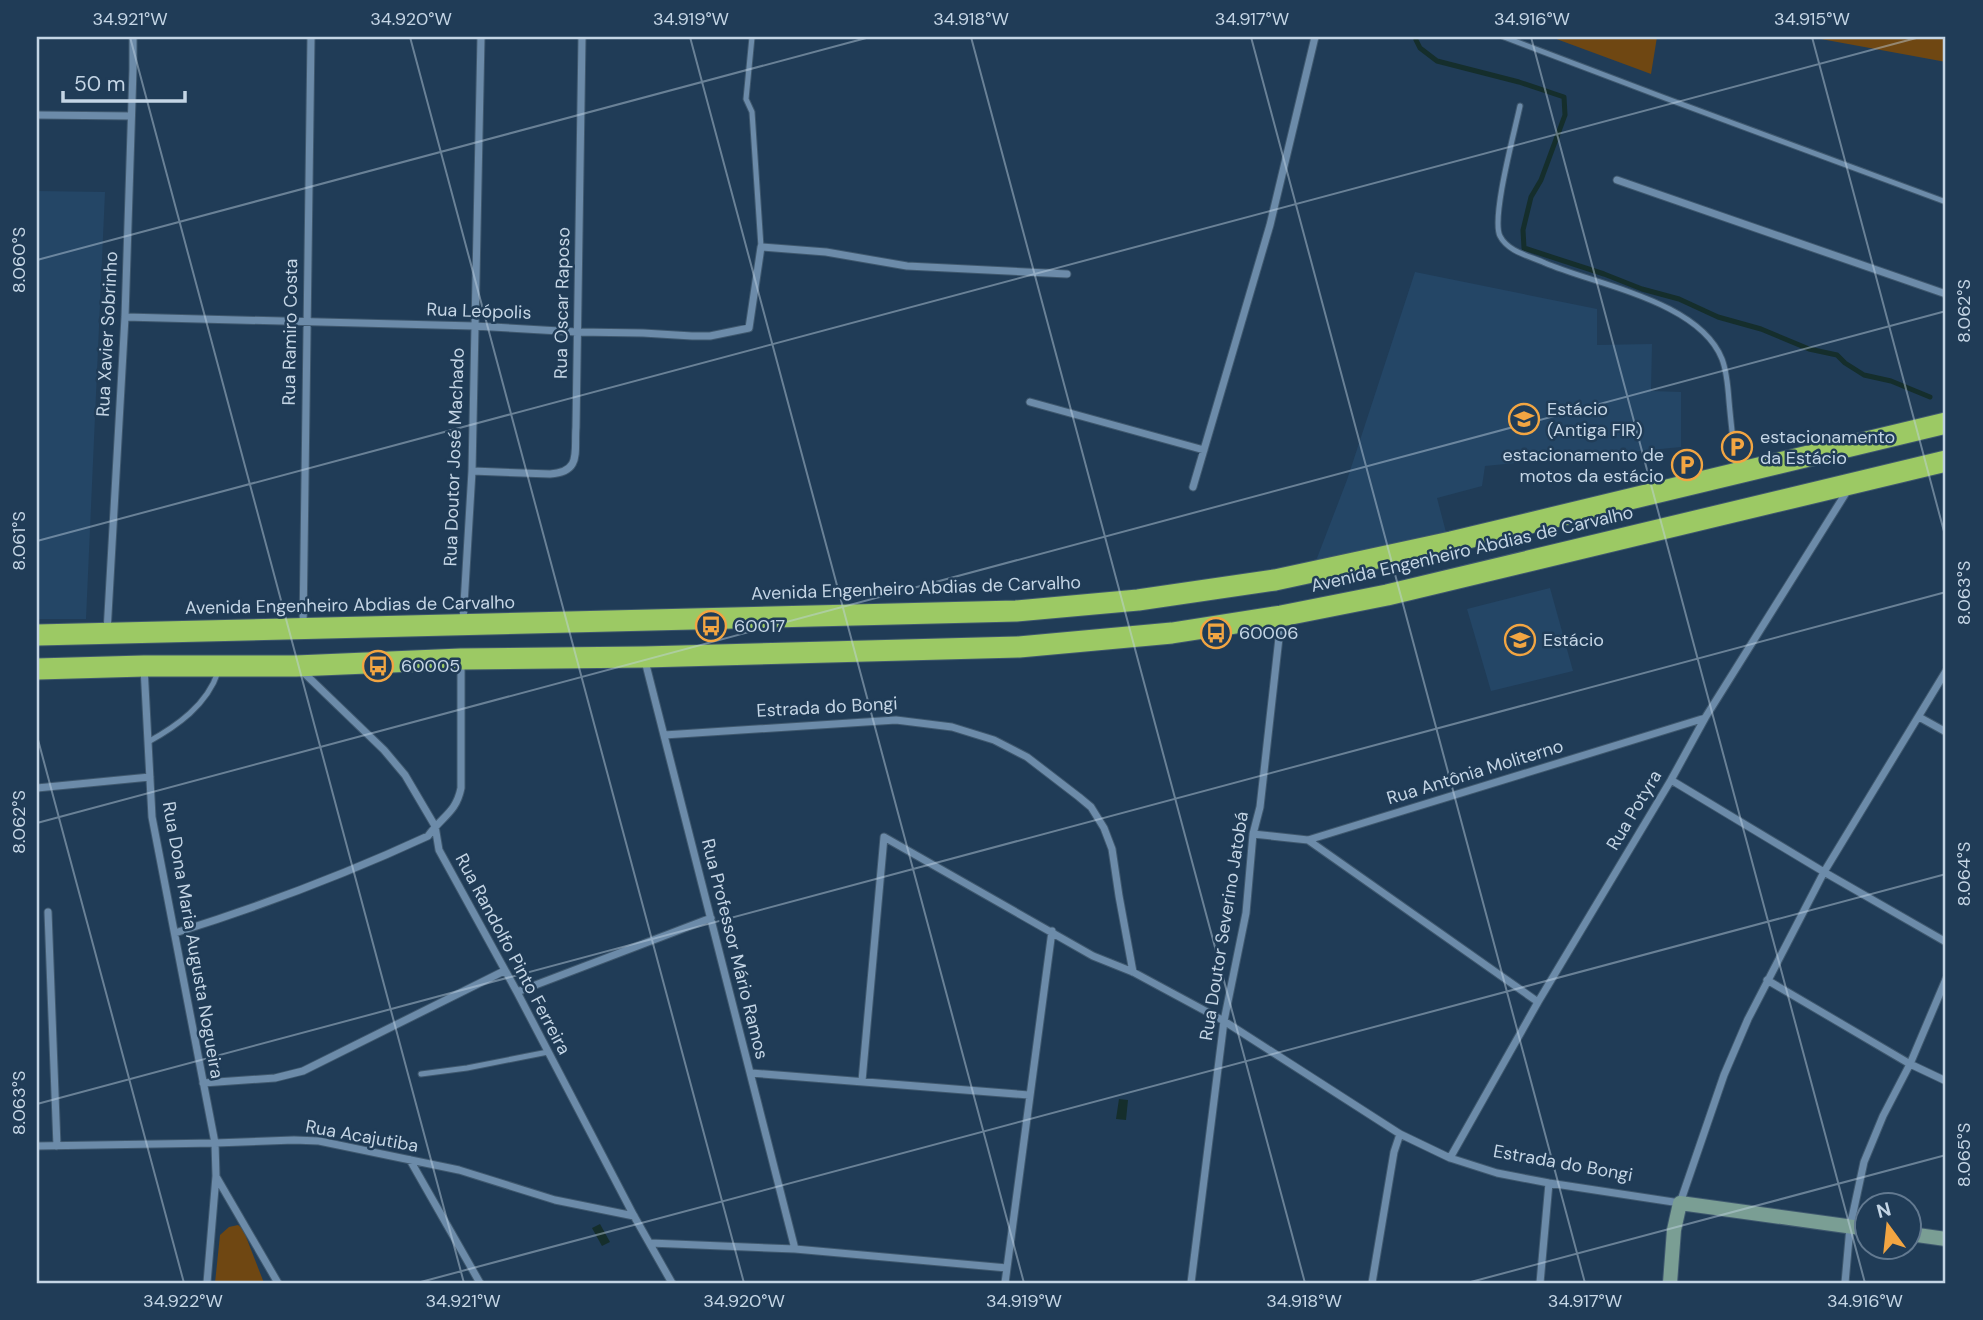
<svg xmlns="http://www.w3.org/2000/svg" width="1983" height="1320" viewBox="0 0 1983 1320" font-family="'DM Sans',sans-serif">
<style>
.built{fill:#244666}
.green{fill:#6f4712}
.water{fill:#152e2c}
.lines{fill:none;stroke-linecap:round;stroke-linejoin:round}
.stream{stroke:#152e2c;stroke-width:5}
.lane-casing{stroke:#3f586e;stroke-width:7}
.street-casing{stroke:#3f586e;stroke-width:9}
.secondary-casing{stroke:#3f586e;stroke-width:16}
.highway-casing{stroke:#3f586e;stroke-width:23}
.lane{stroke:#6c8ba9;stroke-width:5}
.street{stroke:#6c8ba9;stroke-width:7}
.secondary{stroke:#7a9e94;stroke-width:14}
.highway{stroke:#9cc964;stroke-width:21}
.ticks{fill:none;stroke:#c4d5e5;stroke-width:2;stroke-opacity:0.45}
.labels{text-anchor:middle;stroke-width:5;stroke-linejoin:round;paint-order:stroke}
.street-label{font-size:18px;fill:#c4d5e5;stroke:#203c57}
.poi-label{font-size:18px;fill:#c4d5e5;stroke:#203c57;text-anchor:start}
.neatline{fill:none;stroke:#c4d5e5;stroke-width:2.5}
.ticks-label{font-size:18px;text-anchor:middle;fill:#c4d5e5}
</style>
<rect width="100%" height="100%" fill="#203c57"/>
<path class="built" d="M 37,191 L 105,192 L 86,619 L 37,619 Z
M 1415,272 L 1597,309 L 1597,345 L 1652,344 L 1651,391 L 1681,392 L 1681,447 L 1485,466 L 1482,486 L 1437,498 L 1447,536 L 1314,566 L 1347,480 Z
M 1550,588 L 1573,671 L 1491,691 L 1467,609 Z"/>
<path class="green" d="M 1551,37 L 1657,37 L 1651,74 L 1643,71 Z
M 1810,37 L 1946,37 L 1946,62 Z
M 238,1225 L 243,1229 L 264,1283 L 215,1283 L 220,1235 L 229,1227 Z"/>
<path class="water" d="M 1119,1099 L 1128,1100 L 1126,1120 L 1116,1119 Z
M 600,1224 L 610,1242 L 602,1246 L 592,1228 Z"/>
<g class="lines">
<path class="stream" d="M 1416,40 L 1420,48 L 1437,61 L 1519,82 L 1564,97 L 1565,115 L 1541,180 L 1531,197 L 1523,230 L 1524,248 L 1604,274 L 1642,289 L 1679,299 L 1718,317 L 1761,329 L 1809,349 L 1837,355 L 1845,363 L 1864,375 L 1891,381 L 1930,397"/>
<g class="lane-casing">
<path id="lane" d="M 752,37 L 746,99 L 752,112 L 761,247
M 1504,37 L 1665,98 L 1946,202
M 1520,106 C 1515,130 1491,218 1500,236 C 1508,252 1530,256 1545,263 C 1596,285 1699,301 1722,359 C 1727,372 1728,387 1729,401 C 1731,424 1734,447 1736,470
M 148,742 C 177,726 207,705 218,672
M 421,1074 L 467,1068 L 548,1052"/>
</g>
<g class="street-casing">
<path id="street" d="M 37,115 L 131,116
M 1617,180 L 1946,294
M 125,317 L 474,326 L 577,332 L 643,333 L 692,336 L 710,336 L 749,328 L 761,247 L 826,252 L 907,266 L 1067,274
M 1030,402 L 1204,450
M 472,471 L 550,474 C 582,472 574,452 576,427 L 582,37
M 1193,487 L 1270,225 L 1315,37
M 463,621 L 472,471 L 481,37
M 303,627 L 311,37
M 107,632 L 125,317 L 133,69 L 133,37
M 645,661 L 795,1249
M 144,667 L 152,817 L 215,1143 L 216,1176 L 207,1283
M 301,670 L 384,750 L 405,775 L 435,826 L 439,850 L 517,992 L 634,1216 L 672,1283
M 1919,717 L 1946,732
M 664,735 L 896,720 L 952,727 L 994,740 L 1027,757 L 1079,797 L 1091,807 L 1104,828 L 1112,849 L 1119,896 L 1133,972
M 1671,780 L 1824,872 L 1946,942
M 37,788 L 150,777
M 1253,834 L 1308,840 L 1705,718
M 1308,840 L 1538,1002
M 48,912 L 57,1146
M 175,933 C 261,906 346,874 428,836 C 442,816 456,813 461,788 L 461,662
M 1767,980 L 1910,1064 L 1946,1081
M 517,992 L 711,918
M 751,1073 L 1029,1095
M 862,1081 L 884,837 L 1093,956 L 1133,972 L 1224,1021 L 1400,1134 L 1450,1158 L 1497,1173 L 1549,1183 L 1680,1203 L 1724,1075 L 1748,1019 L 1824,872 L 1946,671
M 203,1083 L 275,1078 L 303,1071 L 504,971
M 37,1146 L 215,1143 L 294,1140 L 319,1141 L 459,1170 L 555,1200 L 634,1216
M 1450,1158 L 1538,1002 L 1671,780 L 1705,718 L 1849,488
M 410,1160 L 480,1283
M 217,1178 L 278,1283
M 650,1243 L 795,1249 L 1007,1268
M 1005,1283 L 1052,931
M 1191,1283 L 1224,1021 L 1246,913 L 1253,834 L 1260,807 L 1281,620
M 1372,1283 L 1394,1152 L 1400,1134
M 1540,1283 L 1549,1183
M 1845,1283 L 1850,1227 L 1864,1162 L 1883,1116 L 1910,1064 L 1946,979"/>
</g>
<g class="secondary-casing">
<path id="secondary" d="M 1910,1234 L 1946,1239
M 1670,1283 L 1674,1230 L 1680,1203 L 1868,1229"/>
</g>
<g class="highway-casing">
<path id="highway" d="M 37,635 L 1016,611 L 1138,600 L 1275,580 L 1451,542 L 1946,423
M 37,669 L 144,666 L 296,666 L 461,659 L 644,657 L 1019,647 L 1172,633 L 1281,616 L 1387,595 L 1946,461"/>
</g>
<use href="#lane" class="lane"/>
<use href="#street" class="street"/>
<use href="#secondary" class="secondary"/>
<use href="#highway" class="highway"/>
</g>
<path class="ticks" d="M 130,37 L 464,1283M 410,37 L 744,1283M 690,37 L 1024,1283M 971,37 L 1305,1283M 1251,37 L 1585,1283M 1531,37 L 1865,1283M 1812,37 L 1946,539M 37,260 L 870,37M 37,541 L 1920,37M 37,736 L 184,1283M 37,823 L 1946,311M 37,1104 L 1946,592M 417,1283 L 1946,874M 1467,1283 L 1946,1155"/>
<defs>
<g id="university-ring" transform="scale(1.575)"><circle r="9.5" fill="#203c57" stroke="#f2a542" stroke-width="1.5"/><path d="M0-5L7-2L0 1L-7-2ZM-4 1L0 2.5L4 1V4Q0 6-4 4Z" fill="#f2a542"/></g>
<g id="parking-ring" transform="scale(1.575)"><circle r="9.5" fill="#203c57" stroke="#f2a542" stroke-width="1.5"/><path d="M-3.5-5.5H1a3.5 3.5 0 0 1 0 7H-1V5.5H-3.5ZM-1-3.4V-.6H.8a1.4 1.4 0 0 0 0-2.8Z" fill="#f2a542"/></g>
<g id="bus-ring" transform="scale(1.575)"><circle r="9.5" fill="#203c57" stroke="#f2a542" stroke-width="1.5"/><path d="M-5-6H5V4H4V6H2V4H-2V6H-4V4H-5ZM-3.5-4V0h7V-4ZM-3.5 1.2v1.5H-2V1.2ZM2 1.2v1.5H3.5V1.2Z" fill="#f2a542"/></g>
</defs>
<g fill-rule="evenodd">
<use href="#university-ring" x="1524" y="419"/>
<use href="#parking-ring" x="1737" y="447"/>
<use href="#parking-ring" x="1687" y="465"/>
<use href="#bus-ring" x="711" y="626"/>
<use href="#bus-ring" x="1216" y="633"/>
<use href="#university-ring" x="1520" y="640"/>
<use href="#bus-ring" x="378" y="666"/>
</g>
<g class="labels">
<g class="street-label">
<text transform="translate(562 303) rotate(-89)" y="6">Rua Oscar Raposo</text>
<text transform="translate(479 311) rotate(2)" y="6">Rua Leópolis</text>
<text transform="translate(290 332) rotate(-89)" y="6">Rua Ramiro Costa</text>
<text transform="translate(107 334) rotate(-87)" y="6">Rua Xavier Sobrinho</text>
<text transform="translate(454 457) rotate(-88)" y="6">Rua Doutor José Machado</text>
<text transform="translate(1472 549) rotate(-13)" y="6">Avenida Engenheiro Abdias de Carvalho</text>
<text transform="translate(916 588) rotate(-2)" y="6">Avenida Engenheiro Abdias de Carvalho</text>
<text transform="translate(350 605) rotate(-1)" y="6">Avenida Engenheiro Abdias de Carvalho</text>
<text transform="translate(827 707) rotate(-3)" y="6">Estrada do Bongi</text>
<text transform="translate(1475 772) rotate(-17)" y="6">Rua Antônia Moliterno</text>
<text transform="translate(1634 810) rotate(-59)" y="6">Rua Potyra</text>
<text transform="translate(1224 926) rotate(-81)" y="6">Rua Doutor Severino Jatobá</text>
<text transform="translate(193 940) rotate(80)" y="6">Rua Dona Maria Augusta Nogueira</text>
<text transform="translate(735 949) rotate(76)" y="6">Rua Professor Mário Ramos</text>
<text transform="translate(513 954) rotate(62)" y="6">Rua Randolfo Pinto Ferreira</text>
<text transform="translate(362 1136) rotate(10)" y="6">Rua Acajutiba</text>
<text transform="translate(1563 1163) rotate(10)" y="6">Estrada do Bongi</text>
</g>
<g class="poi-label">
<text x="1547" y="415">Estácio<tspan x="1547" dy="21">(Antiga FIR)</tspan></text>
<text x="1760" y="443">estacionamento<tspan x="1760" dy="21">da Estácio</tspan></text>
<text x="1664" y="461" text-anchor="end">estacionamento de<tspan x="1664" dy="21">motos da estácio</tspan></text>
<text x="734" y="632">60017</text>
<text x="1239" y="639">60006</text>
<text x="1543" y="646">Estácio</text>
<text x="401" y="672">60005</text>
</g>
</g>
<rect width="1983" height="1320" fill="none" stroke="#203c57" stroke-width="77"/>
<g transform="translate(1888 1226) rotate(345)"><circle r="33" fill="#203c57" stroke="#627990" stroke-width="2"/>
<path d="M0-5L12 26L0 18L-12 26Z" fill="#f2a542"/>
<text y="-10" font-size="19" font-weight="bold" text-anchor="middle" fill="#c4d5e5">N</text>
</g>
<path d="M63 91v10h122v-10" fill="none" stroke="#c4d5e5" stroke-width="3.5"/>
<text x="74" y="91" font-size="21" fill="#c4d5e5" stroke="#203c57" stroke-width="5" paint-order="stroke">50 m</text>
<rect x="38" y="38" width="1906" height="1244" class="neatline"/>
<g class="ticks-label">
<text x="130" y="25">34.921°W</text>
<text x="411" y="25">34.920°W</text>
<text x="691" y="25">34.919°W</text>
<text x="971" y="25">34.918°W</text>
<text x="1252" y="25">34.917°W</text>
<text x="1532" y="25">34.916°W</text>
<text x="1812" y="25">34.915°W</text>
<text transform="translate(19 260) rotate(-90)" y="6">8.060°S</text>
<text transform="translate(1964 311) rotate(-90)" y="6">8.062°S</text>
<text transform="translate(19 541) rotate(-90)" y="6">8.061°S</text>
<text transform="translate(1964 593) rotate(-90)" y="6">8.063°S</text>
<text transform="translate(19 822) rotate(-90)" y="6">8.062°S</text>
<text transform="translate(1964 874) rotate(-90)" y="6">8.064°S</text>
<text transform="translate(19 1103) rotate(-90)" y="6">8.063°S</text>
<text transform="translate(1964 1155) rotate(-90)" y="6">8.065°S</text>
<text x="183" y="1307">34.922°W</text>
<text x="463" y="1307">34.921°W</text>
<text x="744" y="1307">34.920°W</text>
<text x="1024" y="1307">34.919°W</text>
<text x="1304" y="1307">34.918°W</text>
<text x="1585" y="1307">34.917°W</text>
<text x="1865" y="1307">34.916°W</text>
</g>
</svg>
